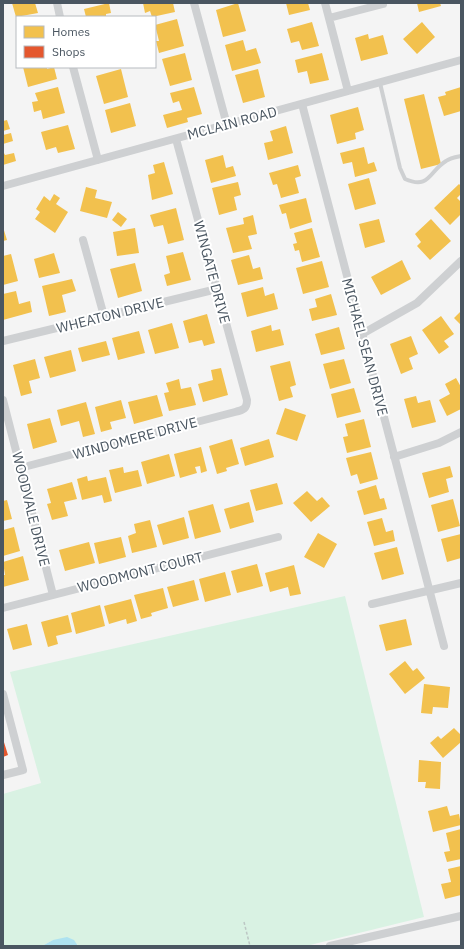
<svg xmlns="http://www.w3.org/2000/svg" width="464" height="949" viewBox="0 0 464 949" font-family="'IBM Plex Sans',sans-serif">
<style>
.green{fill:#d9f2e3}
.water{fill:#aee2f0}
.homes{fill:#f2c14e}
.shops{fill:#e4572e}
.lines{fill:none;stroke-linecap:round;stroke-linejoin:round}
.path{stroke:#bcc7c4;stroke-width:1.5;stroke-dasharray:3 2;stroke-linecap:butt}
.service{stroke:#ced0d2;stroke-width:4}
.minor{stroke:#ced0d2;stroke-width:8}
.labels{text-anchor:middle;stroke-width:4;stroke-linejoin:round;paint-order:stroke}
.street-label{font-size:14px;fill:#4a5661;stroke:#fff}
</style>
<rect width="100%" height="100%" fill="#f4f4f4"/>
<path class="green" d="M 345,596 L 424,917 L 306,946 L 78,946 L 77,944 L 53,940 L 42,946 L 3,946 L 3,794 L 41,783 L 10,672 Z"/>
<path class="water" d="M 67,937 L 74,940 L 78,946 L 42,946 L 53,940 Z"/>
<path class="homes" d="M 12,3 L 35,3 L 38,13 L 16,17 Z
M 109,3 L 111,13 L 106,14 L 106,17 L 86,17 L 84,9 Z
M 143,3 L 173,3 L 175,12 L 152,17 L 150,11 L 145,13 Z
M 238,3 L 246,31 L 223,37 L 216,10 Z
M 286,3 L 308,3 L 310,10 L 289,15 Z
M 417,3 L 440,3 L 441,6 L 419,12 Z
M 177,19 L 184,46 L 159,53 L 156,41 L 159,41 L 155,25 Z
M 312,22 L 319,46 L 302,50 L 299,41 L 291,43 L 287,29 Z
M 422,22 L 435,37 L 417,54 L 403,39 Z
M 368,34 L 369,39 L 383,35 L 388,54 L 361,61 L 355,38 Z
M 243,40 L 246,51 L 256,48 L 261,63 L 232,71 L 225,45 Z
M 185,53 L 192,80 L 170,86 L 162,59 Z
M 322,53 L 329,80 L 310,84 L 307,71 L 298,73 L 295,60 Z
M 23,67 L 47,67 L 47,69 L 54,67 L 57,79 L 28,87 Z
M 121,69 L 128,97 L 104,104 L 96,76 Z
M 258,69 L 265,97 L 243,103 L 235,75 Z
M 58,87 L 65,113 L 43,119 L 41,110 L 34,112 L 32,102 L 38,101 L 35,93 Z
M 194,87 L 202,114 L 187,118 L 188,122 L 167,128 L 163,115 L 182,110 L 179,101 L 173,103 L 170,93 Z
M 461,87 L 461,111 L 444,116 L 438,97 L 446,95 L 445,92 Z
M 424,94 L 441,164 L 421,169 L 404,99 Z
M 130,103 L 136,126 L 111,133 L 105,110 Z
M 358,107 L 364,130 L 355,133 L 356,139 L 337,144 L 330,115 Z
M 7,120 L 10,129 L 3,131 L 3,121 Z
M 68,125 L 75,149 L 58,153 L 56,147 L 46,150 L 41,132 Z
M 286,126 L 293,153 L 268,160 L 264,143 L 273,141 L 270,131 Z
M 11,133 L 13,141 L 3,144 L 3,135 Z
M 364,147 L 368,164 L 374,162 L 377,171 L 355,177 L 352,162 L 343,164 L 340,153 Z
M 3,151 L 5,155 L 14,153 L 16,161 L 3,165 Z
M 223,155 L 226,168 L 233,166 L 236,176 L 211,183 L 205,160 Z
M 164,162 L 173,194 L 152,200 L 148,175 L 155,173 L 153,165 Z
M 298,165 L 301,176 L 295,178 L 299,193 L 281,198 L 277,184 L 273,185 L 269,173 Z
M 369,178 L 376,204 L 355,210 L 348,184 Z
M 238,182 L 241,195 L 234,197 L 237,210 L 219,215 L 212,188 Z
M 459,184 L 461,186 L 461,194 L 457,198 L 461,202 L 461,214 L 450,225 L 434,208 Z
M 86,187 L 97,190 L 95,198 L 112,202 L 107,218 L 80,211 Z
M 54,194 L 60,198 L 56,204 L 68,212 L 55,233 L 35,219 L 40,212 L 36,209 L 44,196 L 50,201 Z
M 306,198 L 312,222 L 290,229 L 286,213 L 282,214 L 279,205 Z
M 176,208 L 184,240 L 168,244 L 163,225 L 154,227 L 150,215 Z
M 118,212 L 127,219 L 121,227 L 112,220 Z
M 253,215 L 257,234 L 248,236 L 252,249 L 233,253 L 226,228 L 244,224 L 243,218 Z
M 379,219 L 385,242 L 365,248 L 359,224 Z
M 431,219 L 451,241 L 430,260 L 417,246 L 421,242 L 415,234 Z
M 3,227 L 7,240 L 3,241 Z
M 135,228 L 139,253 L 117,256 L 113,232 Z
M 312,228 L 320,257 L 302,262 L 299,250 L 295,251 L 293,244 L 297,243 L 294,233 Z
M 183,252 L 191,280 L 167,286 L 164,275 L 170,273 L 166,256 Z
M 54,253 L 60,273 L 39,278 L 34,259 Z
M 11,254 L 18,281 L 3,285 L 3,256 Z
M 249,255 L 253,269 L 260,267 L 263,279 L 238,285 L 231,260 Z
M 402,260 L 411,279 L 381,295 L 371,277 Z
M 322,261 L 329,287 L 303,294 L 296,268 Z
M 135,263 L 142,291 L 118,298 L 110,269 Z
M 72,279 L 76,291 L 62,295 L 66,312 L 49,316 L 42,286 Z
M 263,287 L 265,296 L 274,293 L 278,309 L 247,317 L 241,293 Z
M 16,291 L 19,304 L 30,301 L 32,312 L 3,320 L 3,294 Z
M 331,294 L 337,315 L 312,321 L 309,309 L 317,307 L 315,299 Z
M 461,311 L 461,325 L 454,318 Z
M 207,314 L 215,343 L 204,346 L 202,340 L 189,343 L 183,321 Z
M 441,316 L 454,334 L 444,341 L 449,347 L 439,354 L 422,330 Z
M 172,323 L 179,348 L 155,354 L 148,330 Z
M 271,325 L 272,331 L 280,329 L 284,345 L 256,352 L 251,331 Z
M 339,327 L 345,349 L 321,355 L 315,334 Z
M 139,331 L 145,353 L 118,360 L 112,338 Z
M 411,336 L 418,354 L 409,358 L 413,369 L 401,374 L 390,344 Z
M 106,341 L 110,355 L 82,362 L 78,348 Z
M 71,350 L 76,371 L 50,378 L 44,357 Z
M 35,359 L 40,378 L 29,381 L 32,393 L 21,396 L 13,365 Z
M 344,359 L 351,383 L 330,389 L 323,364 Z
M 290,361 L 296,385 L 290,387 L 293,397 L 279,401 L 270,366 Z
M 221,368 L 228,395 L 203,402 L 198,384 L 213,380 L 211,370 Z
M 456,378 L 461,387 L 461,409 L 447,416 L 439,400 L 450,394 L 445,384 Z
M 179,379 L 181,389 L 191,387 L 196,405 L 169,411 L 164,393 L 169,392 L 166,383 Z
M 354,388 L 361,412 L 337,418 L 331,394 Z
M 157,395 L 163,416 L 134,424 L 128,402 Z
M 416,396 L 418,403 L 430,400 L 436,422 L 412,428 L 404,399 Z
M 121,400 L 126,418 L 110,422 L 112,429 L 101,432 L 95,407 Z
M 86,402 L 95,434 L 83,437 L 79,421 L 61,426 L 57,410 Z
M 285,408 L 306,415 L 297,441 L 276,434 Z
M 50,418 L 57,442 L 33,449 L 27,424 Z
M 364,419 L 371,447 L 347,453 L 343,437 L 348,436 L 345,424 Z
M 232,439 L 239,464 L 226,468 L 227,471 L 217,474 L 209,446 Z
M 269,439 L 274,457 L 245,466 L 240,448 Z
M 201,447 L 207,471 L 201,473 L 200,466 L 195,467 L 197,473 L 180,478 L 174,454 Z
M 371,452 L 378,479 L 360,484 L 357,474 L 351,476 L 346,458 Z
M 169,454 L 175,476 L 147,484 L 141,462 Z
M 450,466 L 453,477 L 446,479 L 449,492 L 429,498 L 422,473 Z
M 123,467 L 124,473 L 138,470 L 142,486 L 115,493 L 109,470 Z
M 87,476 L 88,481 L 106,477 L 112,501 L 104,503 L 102,495 L 82,500 L 77,479 Z
M 72,482 L 77,499 L 64,502 L 68,516 L 52,520 L 47,504 L 51,503 L 47,489 Z
M 277,483 L 283,504 L 256,511 L 250,490 Z
M 376,485 L 380,499 L 384,498 L 387,509 L 364,515 L 357,491 Z
M 307,491 L 317,501 L 322,497 L 330,506 L 311,522 L 293,503 Z
M 453,499 L 460,526 L 438,532 L 431,505 Z
M 7,500 L 12,519 L 3,521 L 3,501 Z
M 249,502 L 254,522 L 230,529 L 224,509 Z
M 213,504 L 221,532 L 195,539 L 188,511 Z
M 184,517 L 189,538 L 163,545 L 157,525 Z
M 382,518 L 386,532 L 393,530 L 395,541 L 374,546 L 367,522 Z
M 150,520 L 157,547 L 132,553 L 128,536 L 136,533 L 134,524 Z
M 14,527 L 20,551 L 3,556 L 3,530 Z
M 318,533 L 337,544 L 324,568 L 304,557 Z
M 461,534 L 461,558 L 447,562 L 441,539 Z
M 121,537 L 126,557 L 99,564 L 94,543 Z
M 89,542 L 95,563 L 65,571 L 59,550 Z
M 397,547 L 404,574 L 382,580 L 374,553 Z
M 23,556 L 29,580 L 3,587 L 3,575 L 5,575 L 3,562 Z
M 257,564 L 263,586 L 237,593 L 231,571 Z
M 294,565 L 301,594 L 290,596 L 288,587 L 270,592 L 265,573 Z
M 225,572 L 231,595 L 205,602 L 199,579 Z
M 194,580 L 199,600 L 173,607 L 167,587 Z
M 163,588 L 168,608 L 151,613 L 152,616 L 141,619 L 134,595 Z
M 131,599 L 137,621 L 127,624 L 126,619 L 109,624 L 104,606 Z
M 100,605 L 105,626 L 76,634 L 71,613 Z
M 68,615 L 72,632 L 56,636 L 58,644 L 48,647 L 41,622 Z
M 406,619 L 412,645 L 386,651 L 379,625 Z
M 27,624 L 32,645 L 13,650 L 7,629 Z
M 405,661 L 413,671 L 417,668 L 425,678 L 405,694 L 389,674 Z
M 424,684 L 450,687 L 448,708 L 433,707 L 432,714 L 421,713 Z
M 454,728 L 461,735 L 461,742 L 443,758 L 430,743 L 438,736 L 441,739 Z
M 419,760 L 441,762 L 440,789 L 425,788 L 426,782 L 418,782 Z
M 447,806 L 450,816 L 459,814 L 461,825 L 433,832 L 428,811 Z
M 461,829 L 461,859 L 447,862 L 444,852 L 450,851 L 446,833 Z
M 461,866 L 461,895 L 445,899 L 441,884 L 451,882 L 448,869 Z"/>
<path class="shops" d="M 3,739 L 8,755 L 3,757 Z"/>
<g class="lines">
<path class="path" d="M 244,922 L 250,946"/>
<path class="service" d="M 380,83 L 400,168 L 405,179 C 430,190 429,171 446,161 C 450,158 456,157 461,156"/>
<path class="minor" d="M 57,3 L 60,17
M 194,3 L 227,125
M 325,3 L 348,91
M 329,18 L 383,4
M 73,67 L 98,160
M 302,104 L 444,646
M 3,186 L 461,60
M 83,240 L 104,316
M 362,334 L 417,303 L 461,261
M 3,341 L 217,289
M 3,400 L 53,595
M 394,457 L 439,443 L 461,432
M 20,468 L 235,412 C 243,410 247,409 247,400 L 176,139
M 372,604 L 461,583
M 3,608 L 278,537
M 3,694 L 23,770 L 3,775
M 330,946 L 461,916"/>
</g>
<g class="labels">
<g class="street-label">
<text transform="translate(232 123) rotate(-15)" y="5">MCLAIN ROAD</text>
<text transform="translate(212 272) rotate(75)" y="5">WINGATE DRIVE</text>
<text transform="translate(110 315) rotate(-14)" y="5">WHEATON DRIVE</text>
<text transform="translate(365 347) rotate(75)" y="5">MICHAEL SEAN DRIVE</text>
<text transform="translate(135 438) rotate(-15)" y="5">WINDOMERE DRIVE</text>
<text transform="translate(31 509) rotate(76)" y="5">WOODVALE DRIVE</text>
<text transform="translate(140 572) rotate(-14)" y="5">WOODMONT COURT</text>
</g>
</g>
<rect width="464" height="949" fill="none" stroke="#4a5661" stroke-width="8"/>
<rect x="16" y="16" width="140" height="52" fill="#ffffff" stroke="#b7bbc0"/>
<rect x="24" y="26" width="20" height="12" fill="#f2c14e" stroke="#b7bbc0"/>
<text x="52" y="36" font-size="12" fill="#4a5661">Homes</text>
<rect x="24" y="46" width="20" height="12" fill="#e4572e" stroke="#b7bbc0"/>
<text x="52" y="56" font-size="12" fill="#4a5661">Shops</text>
</svg>
